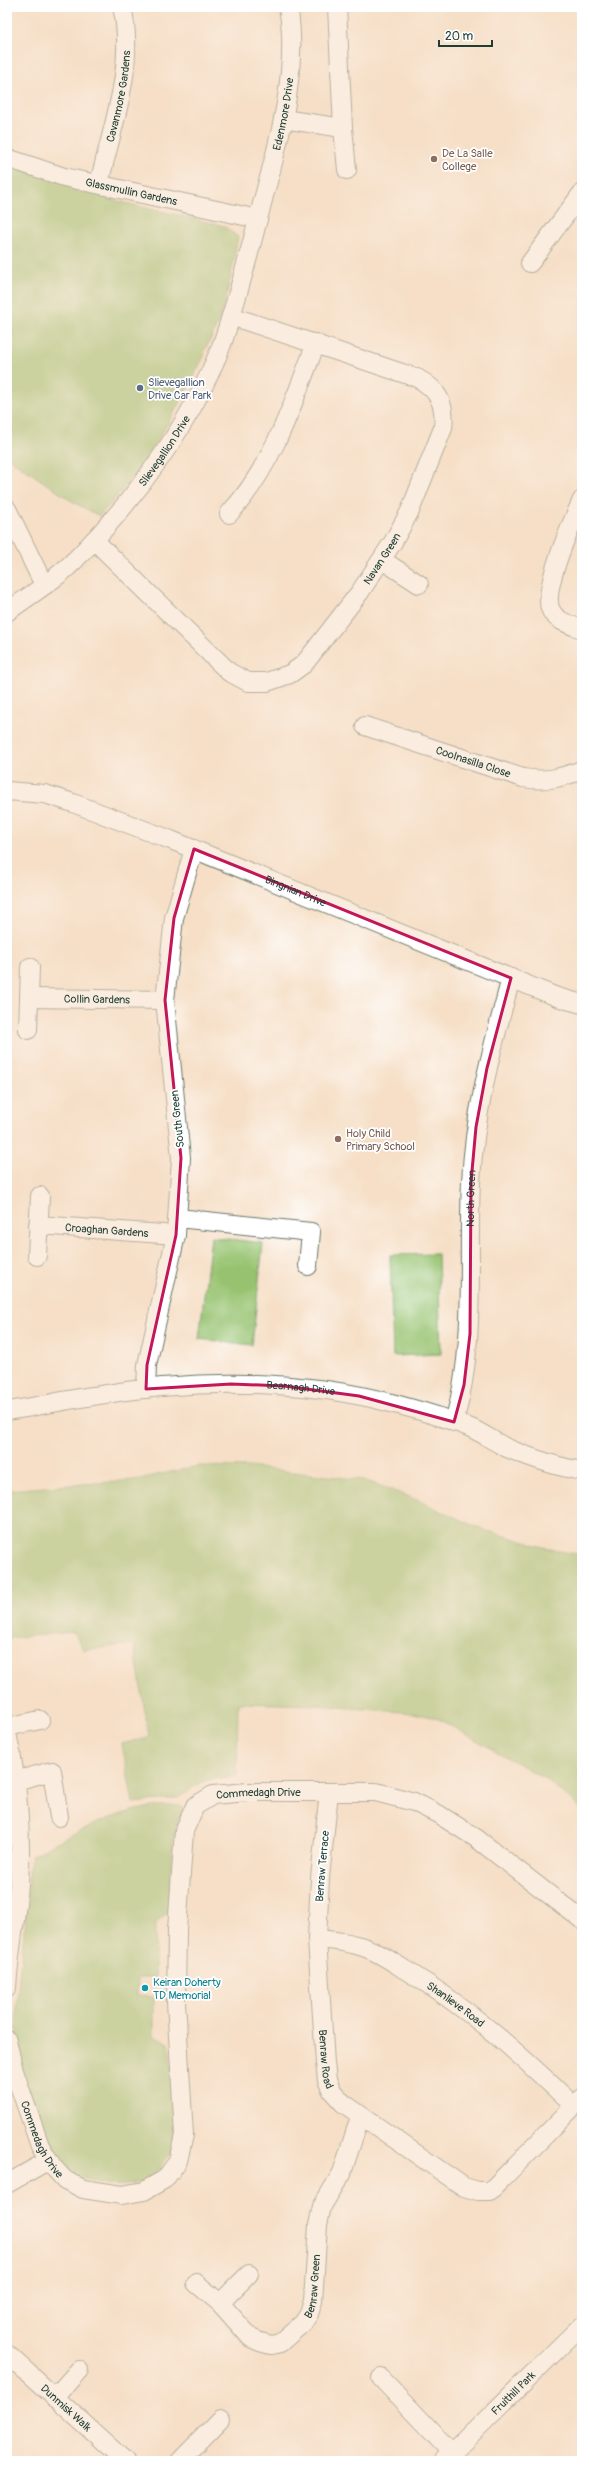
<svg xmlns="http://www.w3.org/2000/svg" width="589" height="2468" viewBox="0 0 589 2468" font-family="Pangolin,sans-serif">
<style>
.green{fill:#97c370;stroke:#5b8052}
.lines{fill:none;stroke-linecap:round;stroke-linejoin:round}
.minor-casing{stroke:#6a7667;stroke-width:20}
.minor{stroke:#fff;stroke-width:18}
.marked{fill:none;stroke:#c2185b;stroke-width:3;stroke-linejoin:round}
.education-dot{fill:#8d6e63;stroke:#fff;stroke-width:1.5}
.service-dot{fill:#5c6f8a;stroke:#fff;stroke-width:1.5}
.culture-dot{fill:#0f9aa8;stroke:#fff;stroke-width:1.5}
.labels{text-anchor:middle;stroke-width:3.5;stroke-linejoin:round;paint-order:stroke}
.street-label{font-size:11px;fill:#1f3d34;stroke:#fff}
.education-label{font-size:11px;fill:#785e54;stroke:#fff;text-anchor:start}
.service-label{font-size:11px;fill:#4e5e75;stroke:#fff;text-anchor:start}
.culture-label{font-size:11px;fill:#0d838f;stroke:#fff;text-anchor:start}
</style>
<rect width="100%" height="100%" fill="#fff"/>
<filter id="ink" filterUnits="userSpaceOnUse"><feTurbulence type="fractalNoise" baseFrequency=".025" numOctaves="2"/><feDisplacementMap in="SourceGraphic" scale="8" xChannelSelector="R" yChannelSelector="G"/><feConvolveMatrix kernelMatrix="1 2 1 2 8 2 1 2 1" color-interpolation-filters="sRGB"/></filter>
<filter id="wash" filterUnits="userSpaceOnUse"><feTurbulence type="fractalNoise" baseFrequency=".012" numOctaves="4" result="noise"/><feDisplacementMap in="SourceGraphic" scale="16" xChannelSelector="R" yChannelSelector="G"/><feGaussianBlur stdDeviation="0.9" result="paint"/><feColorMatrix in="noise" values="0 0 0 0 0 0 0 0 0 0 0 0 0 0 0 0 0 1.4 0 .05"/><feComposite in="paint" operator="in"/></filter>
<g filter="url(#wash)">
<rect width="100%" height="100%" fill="#f6dfc6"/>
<path class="green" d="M 7,166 L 105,193 L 109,199 L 224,226 L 238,237 C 231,275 225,319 203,352 L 205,354 C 177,410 144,471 99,516 L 73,502 L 7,457 Z
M 211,1237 L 263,1243 L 252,1345 L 199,1339 Z
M 438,1254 L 441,1354 L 393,1356 L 390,1255 Z
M 199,1466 L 249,1467 L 364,1480 L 410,1497 L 484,1530 L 554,1550 L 582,1555 L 582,1810 L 547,1780 L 437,1718 L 413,1713 L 315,1705 L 238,1703 L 237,1776 L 208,1780 L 193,1787 L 178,1798 L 133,1803 L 122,1744 L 149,1737 L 134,1644 L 84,1650 L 74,1632 L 7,1638 L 7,1490 L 134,1480 Z
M 170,1805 L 181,1806 L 183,1808 C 169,1839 171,1877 169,1911 L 156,1923 L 155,1977 L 138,1977 L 137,1996 L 154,1997 L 154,2036 L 169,2043 C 171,2070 180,2127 172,2151 C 171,2156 166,2160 163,2163 C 158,2170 150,2177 142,2181 C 119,2192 74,2180 59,2160 C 41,2135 30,2100 22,2070 C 13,2032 17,1997 21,1959 C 25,1925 28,1890 31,1856 C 75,1832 120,1808 170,1805 Z"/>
</g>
<g filter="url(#ink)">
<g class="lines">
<g class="minor-casing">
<g id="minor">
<path d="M 283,119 L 343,128 L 337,7"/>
<path d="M 343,128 L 347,170"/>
<path id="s1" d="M 7,158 L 64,177 L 258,219"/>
<path id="s2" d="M 99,184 C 112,127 136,65 122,7"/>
<path d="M 530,263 L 582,193"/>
<path d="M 582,500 C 572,522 543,587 550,608 C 554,621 571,625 582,629"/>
<path d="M 7,509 L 44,585"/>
<path d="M 229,514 C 272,468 294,401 316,343"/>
<path id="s3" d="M 94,540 L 229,672 L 248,682 L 267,682 L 290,674 L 304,664 L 360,592 L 393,542 L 410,511 L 443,428 C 446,404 438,389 417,378 L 231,316"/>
<path d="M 382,560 L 419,584"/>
<path id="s4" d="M 7,612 C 30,595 57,579 76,559 C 134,501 193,421 222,344 C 239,295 251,246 264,196 C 280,139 299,66 288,7"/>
<path id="s5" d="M 365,726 L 523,778 C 547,782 560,778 582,770"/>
<path id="s6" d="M 7,791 L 45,794 L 73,803 L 171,840 L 557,997 L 582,1004"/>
<path id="s7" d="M 30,998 L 165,1000"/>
<path d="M 28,1030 L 30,967"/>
<path d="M 178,1218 L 311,1232 L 308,1266"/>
<path id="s8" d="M 38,1225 L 176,1235"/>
<path d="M 37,1256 L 40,1196"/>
<path d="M 146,1389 L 147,1365 L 176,1235 L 181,1158 L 165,1000 L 174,918 L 194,849"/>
<path id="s9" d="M 7,1411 C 36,1407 64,1400 93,1396 C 193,1379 297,1378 395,1404 C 421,1411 448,1418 473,1429 C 485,1435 495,1442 507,1448 C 531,1458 557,1467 582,1471"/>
<path id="s10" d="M 454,1422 C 477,1343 467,1263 471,1182 C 474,1112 493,1045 511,978"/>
<path d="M 7,1727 L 40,1720"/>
<path d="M 7,1733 C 18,1782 22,1835 19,1885 C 16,1919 9,1953 7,1988"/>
<path d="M 15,1781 L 52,1771 L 59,1817"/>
<path id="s11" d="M 329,1792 L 320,1878 L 317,1939 L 325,2063 L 327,2080 L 332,2091 L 343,2103 L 464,2187 L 478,2191 L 490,2191 L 582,2098"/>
<path id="s12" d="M 317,1939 C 330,1940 343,1941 356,1945 C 374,1949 391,1961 407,1971 C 469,2008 522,2056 574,2106"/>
<path id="s13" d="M 7,2040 L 14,2071 L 40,2146 L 53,2167 L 65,2180 L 83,2189 L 122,2195 L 144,2191 L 165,2179 L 178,2161 L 184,2135 L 176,2002 L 177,1930 L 184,1831 L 195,1806 L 213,1795 L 248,1792 L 376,1792 L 414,1802 L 438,1814 L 476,1838 L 582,1920"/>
<path d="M 7,2184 L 49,2160"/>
<path id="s14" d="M 196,2283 L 220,2303 L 251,2338 L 260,2342 L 271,2345 L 280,2343 L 303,2323 L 309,2314 L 313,2301 L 318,2225 L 322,2206 L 342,2173 L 360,2117"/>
<path d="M 220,2303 L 249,2274"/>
<path id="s15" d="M 7,2354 L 125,2461"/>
<path d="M 381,2378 L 452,2453"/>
<path d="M 54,2398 L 79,2370"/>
<path d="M 180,2461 L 220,2420"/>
<path id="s16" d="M 444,2461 L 582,2325"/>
</g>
</g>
<use href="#minor" class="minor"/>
</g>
</g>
<path d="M0 0H589V2468H0ZM 194,849 L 511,978 L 487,1068 L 476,1127 L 471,1182 L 470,1334 L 464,1385 L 454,1422 L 359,1396 L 284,1386 L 231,1384 L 146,1389 L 147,1365 L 176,1235 L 181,1158 L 165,1000 L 174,918 Z" fill="#f6dfc6" fill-opacity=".55" fill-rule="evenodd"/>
<path class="marked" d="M 194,849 L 511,978 L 487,1068 L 476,1127 L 471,1182 L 470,1334 L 464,1385 L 454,1422 L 359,1396 L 284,1386 L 231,1384 L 146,1389 L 147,1365 L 176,1235 L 181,1158 L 165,1000 L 174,918 Z"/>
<g class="education-dot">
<circle cx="434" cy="159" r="4"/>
<circle cx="338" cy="1139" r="4"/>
</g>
<circle class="service-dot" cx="140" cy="388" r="4"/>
<circle class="culture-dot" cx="145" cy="1988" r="4"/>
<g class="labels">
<g class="street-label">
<text dy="4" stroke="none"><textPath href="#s2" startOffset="90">Cavanmore Gardens</textPath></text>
<text dy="4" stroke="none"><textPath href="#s4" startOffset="587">Edenmore Drive</textPath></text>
<text dy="4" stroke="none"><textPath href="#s1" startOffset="129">Glassmullin Gardens</textPath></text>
<text dy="4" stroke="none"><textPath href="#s4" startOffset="227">Slievegallion Drive</textPath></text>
<text dy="4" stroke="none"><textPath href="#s3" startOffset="402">Navan Green</textPath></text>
<text dy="4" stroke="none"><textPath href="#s5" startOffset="114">Coolnasilla Close</textPath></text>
<text dy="4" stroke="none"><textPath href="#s6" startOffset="307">Bingnian Drive</textPath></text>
<text dy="4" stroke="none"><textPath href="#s7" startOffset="67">Collin Gardens</textPath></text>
<text transform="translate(177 1119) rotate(-96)" y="4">South Green</text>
<text dy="4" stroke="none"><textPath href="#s10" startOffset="225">North Green</textPath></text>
<text dy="4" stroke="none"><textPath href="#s8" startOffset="69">Croaghan Gardens</textPath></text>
<text dy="4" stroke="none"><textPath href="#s9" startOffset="296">Bearnagh Drive</textPath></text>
<text dy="4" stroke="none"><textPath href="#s13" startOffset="707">Commedagh Drive</textPath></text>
<text transform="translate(322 1866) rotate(-85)" y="4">Benraw Terrace</text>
<text dy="4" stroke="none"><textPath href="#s12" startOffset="156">Shanlieve Road</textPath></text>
<text dy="4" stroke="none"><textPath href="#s11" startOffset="268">Benraw Road</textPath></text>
<text dy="4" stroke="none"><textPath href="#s13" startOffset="106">Commedagh Drive</textPath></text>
<text dy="4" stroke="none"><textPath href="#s14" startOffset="178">Benraw Green</textPath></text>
<text dy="4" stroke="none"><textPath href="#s16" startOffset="97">Fruithill Park</textPath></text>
<text dy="4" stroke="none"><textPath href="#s15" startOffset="80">Dunmisk Walk</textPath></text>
</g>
<g class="education-label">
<text x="442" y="157">De La Salle<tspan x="442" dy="13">College</tspan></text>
<text x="346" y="1137">Holy Child<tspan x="346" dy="13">Primary School</tspan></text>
</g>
<g class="service-label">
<text x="148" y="386">Slievegallion<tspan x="148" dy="13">Drive Car Park</tspan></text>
</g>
<g class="culture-label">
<text x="153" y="1986">Keiran Doherty<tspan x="153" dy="13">TD Memorial</tspan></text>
</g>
</g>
<rect width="589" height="2468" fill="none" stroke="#fff" stroke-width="24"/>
<path d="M439 40v6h53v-6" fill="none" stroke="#1f3d34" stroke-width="2"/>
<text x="445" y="40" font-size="12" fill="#1f3d34" stroke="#ffffff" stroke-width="3" paint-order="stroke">20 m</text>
</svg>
